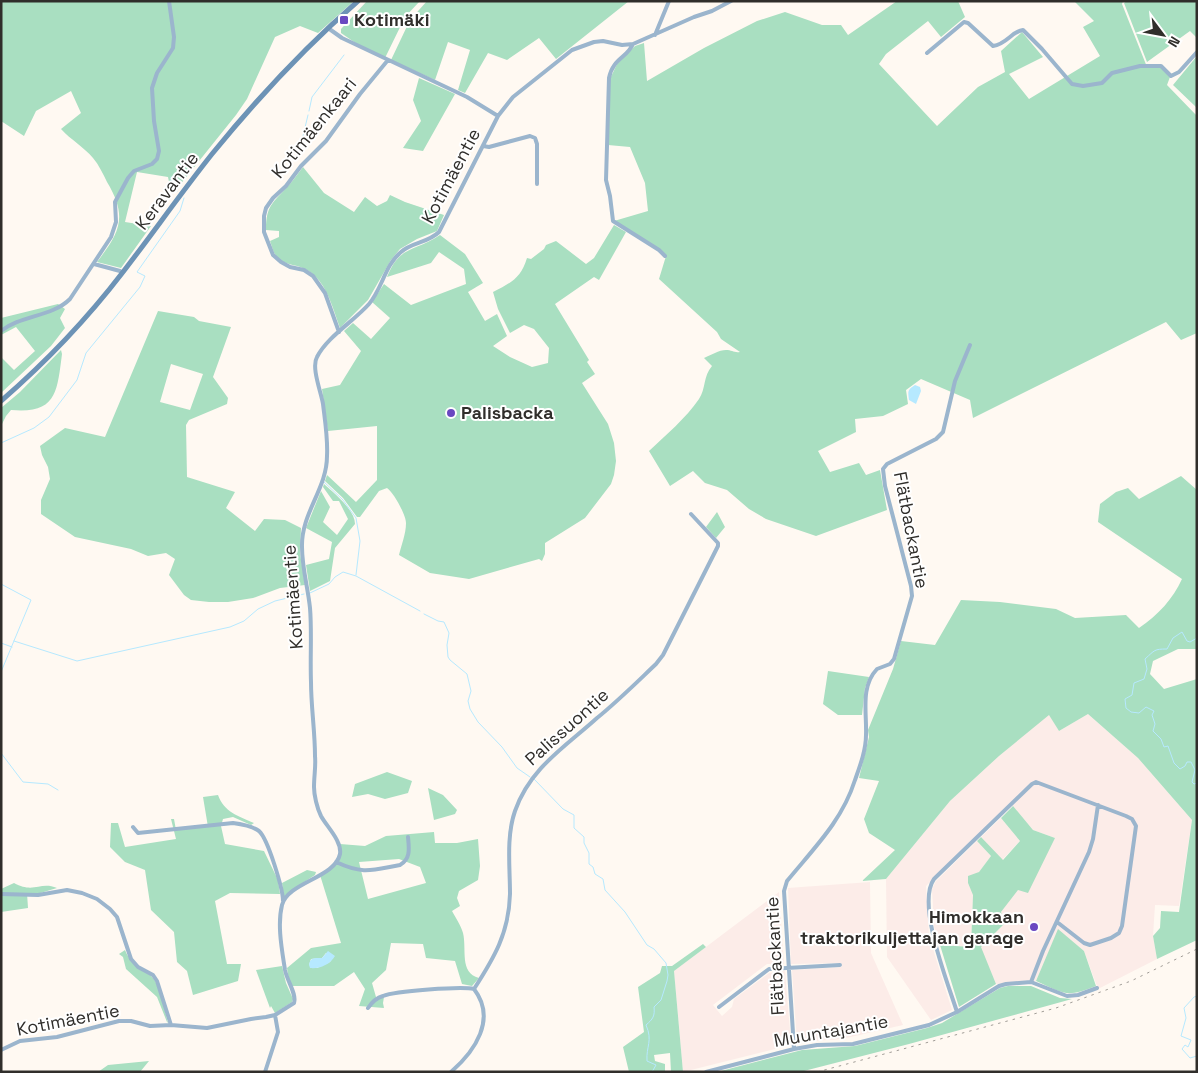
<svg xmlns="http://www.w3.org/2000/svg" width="1198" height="1073" viewBox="0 0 1198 1073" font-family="'Space Grotesk',sans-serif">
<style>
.industrial{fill:#fcece8}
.green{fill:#a9dfc1;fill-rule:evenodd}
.water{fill:#b6e9ff}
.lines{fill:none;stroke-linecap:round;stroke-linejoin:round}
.stream{stroke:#b6e9ff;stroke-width:1}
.street{stroke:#9bb5cd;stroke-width:4}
.secondary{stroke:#6d93b6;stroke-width:5}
.rail{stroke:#a19d97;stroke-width:1;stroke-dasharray:2.5 5;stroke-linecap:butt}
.poi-dot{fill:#6a48c1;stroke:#fff;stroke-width:2}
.labels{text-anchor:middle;stroke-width:4;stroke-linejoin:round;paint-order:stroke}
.poi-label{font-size:18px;font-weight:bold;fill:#302e2b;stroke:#fff;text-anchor:start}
.street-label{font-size:18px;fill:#302e2b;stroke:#fff}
</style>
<rect width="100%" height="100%" fill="#fff9f2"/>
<path class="industrial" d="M 1049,714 L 1059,731 L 1088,714 L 1138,758 L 1192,820 L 1179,906 L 1155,905 L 1153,936 L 1157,959 L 1098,989 L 1084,951 L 1058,930 L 1036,981 L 996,984 L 980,947 L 1005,923 L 1001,912 L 1055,838 L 1033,830 L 1010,803 L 926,886 L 929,936 L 952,1010 L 931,1020 L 887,957 L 886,879 L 950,801 L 999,756 Z
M 1001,818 L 1020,841 L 1002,860 L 981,837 Z
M 977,841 L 991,856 L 979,872 L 968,883 L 973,894 L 971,947 L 940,945 L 934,927 L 932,889 L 936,881 Z
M 870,882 L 871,953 L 903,1025 L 842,1039 L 797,1042 L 792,970 L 842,967 L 841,963 L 791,964 L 788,888 Z
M 779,892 L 784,964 L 767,964 L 713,1005 L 722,1016 L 732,1007 L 734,999 L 769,973 L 785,971 L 791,1043 L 787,1046 L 683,1072 L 674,971 Z"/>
<path class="green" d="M 1,1 L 354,1 L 318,33 L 300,26 L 275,37 L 247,99 L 236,115 L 175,191 L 170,187 L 168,177 L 137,172 L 125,222 L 151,226 L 121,268 L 97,262 C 120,232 128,217 107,182 C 103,174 99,165 93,158 C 84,147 71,140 61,129 L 81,113 L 71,91 L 36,111 L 24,136 L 1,121 Z
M 367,1 L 420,1 L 405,17 L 385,58 L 357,44 L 341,33 L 341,29 Z
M 427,1 L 629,1 L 556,59 L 539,38 L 507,60 L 488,53 L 465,93 L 458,90 L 470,50 L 448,42 L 435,80 L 391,60 L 410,20 Z
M 897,1 L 958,1 L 965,17 L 941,37 L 928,21 L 886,54 L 879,64 L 937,126 L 978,87 L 1005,72 L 1001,51 L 1022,32 L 1043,57 L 1009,74 L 1029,99 L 1100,56 L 1083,27 L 1094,21 L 1074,1 L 1123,1 L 1122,4 L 1147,67 L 1160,67 L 1170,77 L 1167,85 L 1197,116 L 1197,333 L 1181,340 L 1166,322 L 973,418 L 970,400 L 921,379 L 906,390 L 908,404 L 883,416 L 855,419 L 856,432 L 818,451 L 830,472 L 859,463 L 866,475 L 880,470 L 887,510 L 816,536 L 766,519 L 749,509 L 727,490 L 705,483 L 693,471 L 670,486 L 649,451 C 666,435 686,418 699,399 C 706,389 703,376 712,366 L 704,358 C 711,355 719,350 726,350 C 732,350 734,353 740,352 L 721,339 L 717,332 L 659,279 L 666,256 L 614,221 L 648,211 L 645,183 L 630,147 L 608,145 L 610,79 L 617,64 L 635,46 L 644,43 L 647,81 L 704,48 L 757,21 L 785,12 L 822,25 L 841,25 L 848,35 Z
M 1127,1 L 1197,1 L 1197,38 L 1190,31 L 1147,62 L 1124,3 Z
M 1197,56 L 1197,106 L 1196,107 L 1173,85 Z
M 419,78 L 455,94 L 423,151 L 403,148 L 421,121 L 413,100 Z
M 303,167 L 324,193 L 354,212 L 365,197 L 377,206 L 387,201 L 390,195 L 405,202 L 444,215 L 437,231 L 417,239 L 400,249 L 391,260 L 368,300 L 340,328 C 333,309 328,288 314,275 C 302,263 284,267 276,256 C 273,252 272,246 270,241 L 279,237 L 279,231 L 266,230 C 266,205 273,203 288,186 C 294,180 298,173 303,167 Z
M 614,225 L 626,232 L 599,280 L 594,277 L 555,304 L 589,360 L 587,362 L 595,374 L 582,383 L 608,424 L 614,443 L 616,461 L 614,475 L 611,484 L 585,518 L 545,543 L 545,554 L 542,561 L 539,559 L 469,579 L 430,573 L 399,555 C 401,546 406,534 406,523 C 406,515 394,493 387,488 L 379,491 L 360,517 L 357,517 L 343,498 L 325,481 L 327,475 L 356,502 L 377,480 L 377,426 L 328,431 L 322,389 L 340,385 L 361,351 L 344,331 L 353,323 L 371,339 L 390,318 L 372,302 L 384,284 L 411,305 L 466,284 L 464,269 L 439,252 L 431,263 L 387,277 C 400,244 416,252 440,235 L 465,254 L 483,283 L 468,292 L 485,321 L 497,314 L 507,336 L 493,346 L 510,357 L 532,367 L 548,363 L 549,348 L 534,329 L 524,325 L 510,333 L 498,309 L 493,292 C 511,283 521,278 527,258 L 531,259 L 544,249 L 546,245 L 556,241 L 586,264 L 594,258 Z
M 58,304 L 65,309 L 60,318 L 65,328 L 51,346 L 1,393 L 1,357 L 14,370 L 35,351 L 16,327 L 1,335 L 1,318 Z
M 158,311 L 194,317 L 199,321 L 231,327 L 213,377 L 228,398 L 227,404 L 189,420 L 186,425 L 187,477 L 235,492 L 226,508 L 255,531 L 264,519 L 285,520 L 301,528 L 300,553 L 305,585 L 280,588 L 253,598 L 228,602 L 209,602 L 191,600 L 184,595 L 169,575 L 175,559 L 166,553 L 148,556 L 131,549 L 75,537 L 41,514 L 41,500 L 50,479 L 48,467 L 42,455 L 40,446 L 65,428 L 105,437 ZM 171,364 L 203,374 L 190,410 L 160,402 Z
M 61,350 L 62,354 C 57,392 57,414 11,410 L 6,416 L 1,426 L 1,408 L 20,392 Z
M 1181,476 L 1197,490 L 1197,649 L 1178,649 L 1153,661 L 1150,674 L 1164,689 L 1197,679 L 1197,940 L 1157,959 L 1153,936 L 1160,928 L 1161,911 L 1179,912 L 1192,820 L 1138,758 L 1088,714 L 1059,731 L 1049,715 L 999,756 L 950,801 L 886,879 L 862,881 L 895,850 L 869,833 L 864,819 L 879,781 L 859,778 L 869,737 L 868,730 L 893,669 L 901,641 L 935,645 L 961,600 L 1000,602 L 1056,609 L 1075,618 L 1126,615 L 1139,628 C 1158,615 1173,599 1182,579 L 1098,522 L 1100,504 L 1116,492 L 1128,488 L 1139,499 Z
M 324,484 C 334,493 355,510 355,524 L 335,548 L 330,581 L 310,591 L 306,565 L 329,559 L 332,542 L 306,528 L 321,491 L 330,507 L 323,522 L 337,535 L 348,519 L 339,501 L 333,501 L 323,487 Z
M 717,512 L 725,527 L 716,538 L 706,527 Z
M 828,671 L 869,677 L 865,688 L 862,715 L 838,715 L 823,704 Z
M 387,772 L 412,781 L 408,793 L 385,799 L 368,794 L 352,797 L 355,784 Z
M 428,788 L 443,795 L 457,810 L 455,814 L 434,820 Z
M 218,795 C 224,812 238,816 254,823 L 251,825 L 233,817 L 223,819 L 221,826 L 225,844 L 264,851 L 278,880 L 280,894 L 230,893 L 215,901 L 227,964 L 241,964 L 238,981 L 193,995 L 187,971 L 177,962 L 174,932 L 151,910 L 145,870 L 125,862 L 110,847 L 111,823 L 118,823 L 125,847 L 176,839 L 171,819 L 174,819 L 176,830 L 208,827 L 203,797 Z
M 1013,806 L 1033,830 L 1055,838 L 1028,893 L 1018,890 L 1001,912 L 1005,923 L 981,947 L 996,984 L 959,1007 L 940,945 L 971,947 L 973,895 L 968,883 L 968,876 L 979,872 L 991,856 L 977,841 L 981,837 L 1003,860 L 1020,841 L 1001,818 Z
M 434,832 L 435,843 L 457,843 L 478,839 L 480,866 L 478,880 L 459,891 L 457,898 L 460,906 L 452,911 C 456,918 461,926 463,933 C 467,949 459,973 479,978 L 472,986 L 462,984 L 455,961 L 426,958 L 423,944 L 391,943 L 386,970 L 372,983 L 376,997 L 379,999 L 384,997 L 383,1003 L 384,1008 L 359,1006 L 365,989 L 354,972 L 334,986 L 292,986 L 289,981 L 287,968 L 311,948 L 341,943 L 320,875 C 334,868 345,861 340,844 L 365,846 L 386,836 ZM 399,859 L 420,867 L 426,883 L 368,899 L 359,862 ZM 326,953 L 334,956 L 330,962 L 317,968 L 309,965 L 311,959 L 322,958 Z
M 307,870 L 316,872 L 315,875 L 292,890 L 284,897 L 282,883 Z
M 14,883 C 34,894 40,881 57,888 L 37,894 L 27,893 L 28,908 L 1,912 L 1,889 Z
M 1058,929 L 1084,951 L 1096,986 C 1065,998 1066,994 1036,981 Z
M 703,944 L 706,947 L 674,971 L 683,1072 L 671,1072 L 670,1053 L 654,1055 L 655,1061 L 665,1064 L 665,1072 L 629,1072 L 623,1047 L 644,1032 L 638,987 L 660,973 L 662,966 L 672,966 Z
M 125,950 C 133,970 147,967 155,981 C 161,991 165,1011 168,1023 L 167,1022 L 157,997 L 126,969 L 123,957 L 119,954 Z
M 282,966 L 286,983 L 293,999 L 292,1002 L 275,1013 L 271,1006 L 270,1008 L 256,970 Z
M 1008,986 L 1031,986 L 1060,998 L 1072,999 L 909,1044 L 800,1072 L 717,1072 L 802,1050 L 855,1046 L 927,1028 L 942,1023 L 1000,988 Z
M 149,1061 L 140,1072 L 98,1072 L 108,1065 Z"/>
<path class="water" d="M 915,385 L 920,387 L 921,391 L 916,404 L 909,400 C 908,392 907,390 915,385 Z
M 328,951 L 335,956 C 330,965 319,969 310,968 L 309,965 C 310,957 315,958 322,958 Z"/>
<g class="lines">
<path class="stream" d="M 309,111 L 312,97 L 344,55
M 303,136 L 308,115
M 171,177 L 172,188 L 177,191
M 1,443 L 34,428 L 49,417 L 77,380 L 86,353 L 140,287 L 145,276 L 137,272 L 180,211 L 184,198
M 323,481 L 343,500 L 356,518 L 360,541 L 356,575
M 1,584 L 31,600 L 1,672
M 310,593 L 329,584 L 335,577 L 343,572 L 356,576 L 420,611
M 424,614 L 438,621 L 444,622 L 449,633 L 447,645 L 448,657 L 450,660 L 467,674 L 471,691 L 468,701 L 470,709 L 478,722 L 502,747 L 517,768 L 530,777
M 1197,638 L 1190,642 L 1187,641 L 1182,632 L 1173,638 L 1167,649 C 1154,649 1155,650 1145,659 L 1147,669 L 1144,679 L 1134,683 L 1132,695 L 1125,699 L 1126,708 L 1131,712 L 1139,713 L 1146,707 L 1154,711 L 1152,715 L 1155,724 L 1153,731 L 1161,739 L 1164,747 L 1168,746 L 1174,763 L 1180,769 L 1185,766 L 1187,762 L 1191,762 L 1195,770 L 1192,782 L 1194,784 L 1197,783
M 14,641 L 77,661 L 230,627 L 244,621 L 258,609 L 275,601 L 304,594
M 1,643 L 12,647
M 1,753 L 23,782 L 48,784 L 58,790
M 534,779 L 563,809 L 574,815 L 574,828 L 584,837 L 584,843 L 589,853 L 589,864 L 593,867 L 595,874 L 603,879 L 605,890 L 625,912 L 647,945 L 654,949 L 666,963 L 668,975 L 667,981 L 661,1000 L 654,1007 C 655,1016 653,1019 646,1025 C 653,1041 646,1046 647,1061 L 656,1065 L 652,1072
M 1197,996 L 1194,997 L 1184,1008 L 1186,1018 L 1181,1036 L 1191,1040 L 1188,1047 L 1185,1045 L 1182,1049 L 1190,1058 L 1197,1056"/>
<path class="street" d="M 655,35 L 669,1
M 633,44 C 627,58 613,58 609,78 L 606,180 L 610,196 L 613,221 L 659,250 L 665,256
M 927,53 L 964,22 L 968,23 L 993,46 C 1007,44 1012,31 1023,30 L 1042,49 L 1072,84 L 1083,86 L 1102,83 L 1112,73 L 1140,66 L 1161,66 L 1171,76 L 1179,72 L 1197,52
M 498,116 L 513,97 L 572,50 L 594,42 L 603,41 L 622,45 L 633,44 L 694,17 L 712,11 L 731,1
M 483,146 L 489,147 L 530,136 L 535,138 L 537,144 L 537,184
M 94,264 L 120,271 L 122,273
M 1,331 C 21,315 52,317 70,299 L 111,237 L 116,222 L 115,202 L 128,178 L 134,171 L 152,164 L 157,159 L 159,151 L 154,121 L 152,88 L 157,73 L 173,48 L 174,37 L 169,1
M 339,332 L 325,293 L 313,276 L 304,270 L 290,267 L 281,262 L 273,255 L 264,232 L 264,216 L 266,208 L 273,198 L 286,186 L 301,166 L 326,141 L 360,94 L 388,60
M 133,827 L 138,833 L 233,823 C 241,824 252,826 259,831 C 268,839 283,889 283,901
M 336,862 C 364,875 372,870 400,865 C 411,859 409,848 408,837
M 1,894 L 38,895 L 67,890 L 82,893 L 97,899 L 110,909 L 117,917 L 131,959 L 138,967 L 153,975 L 157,981 L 171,1025
M 1031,982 L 1043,951 L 1089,852 L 1093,839 L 1098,805
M 474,989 C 494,958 509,933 510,894 C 510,867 506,837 515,811 C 530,768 565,747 597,718 C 618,701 637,682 656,664 L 663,655 L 718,546 L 718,543 L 691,514
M 719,1007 L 769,969 L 840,965
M 368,1008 C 372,1002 376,998 383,996 C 395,991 462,986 474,989 C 497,1019 475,1051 451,1072
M 957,1012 C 948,983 916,904 934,879 L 1032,784 L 1036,782 L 1126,816 L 1132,819 L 1136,826 L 1122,926 L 1119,933 L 1111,938 L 1090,945 L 1084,943 L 1057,922
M 794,1049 L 784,891 L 787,881 C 814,848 842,821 855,780 C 860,766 866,750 866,735 C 867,713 860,687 877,669 L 890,664 L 894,659 L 912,596 L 911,586 L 885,486 L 883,469 L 887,464 L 936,439 L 943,432 L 955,381 L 970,345
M 1,1050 L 20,1041 L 57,1037 L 119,1021 L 131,1021 L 150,1026 L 171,1025 L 207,1028 L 251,1019 L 266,1017 L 275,1015 L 294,1003 C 297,994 287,981 285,970 C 282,950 277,925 282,905 C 288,882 335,878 340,854 C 342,841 327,827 321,816 C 317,808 314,795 314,787 C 314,776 316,766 315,756 C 315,731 311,707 311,682 C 310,657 312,632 310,608 C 308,588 302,568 302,547 C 301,513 327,489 327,456 C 328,438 325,421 323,404 C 321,392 311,367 317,357 C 327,337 354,321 369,304 C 382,289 385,265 401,252 C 412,242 428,243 439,232 L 498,116 L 467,97 L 342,38 L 328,28
M 265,1072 L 278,1032 L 275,1015
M 706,1072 L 794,1049 L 817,1045 L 853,1044 L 929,1025 L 957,1012 L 999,986 L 1006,984 L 1031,982 L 1067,996 L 1078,995 L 1097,988"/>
<path class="secondary" d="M 1,401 C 46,362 87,319 123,272 C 153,233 181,193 212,154 C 256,100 305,47 358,1"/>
<path class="rail" d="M 817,1072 L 1056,1008 L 1131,981 L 1197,949"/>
</g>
<g class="poi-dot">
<rect x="339" y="15" width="10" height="10" rx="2.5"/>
<circle cx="451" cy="413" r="5"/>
<circle cx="1034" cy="927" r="5"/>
</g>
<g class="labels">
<g class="poi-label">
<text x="354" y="26">Kotimäki</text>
<text x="461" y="419">Palisbacka</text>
<text x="1024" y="923" text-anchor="end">Himokkaan<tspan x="1024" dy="21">traktorikuljettajan garage</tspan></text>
</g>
<g class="street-label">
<text transform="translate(314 128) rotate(-51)" y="6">Kotimäenkaari</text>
<text transform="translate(451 176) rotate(-62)" y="6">Kotimäentie</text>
<text transform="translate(167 191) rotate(-53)" y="6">Keravantie</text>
<text transform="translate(911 530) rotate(79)" y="6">Flätbackantie</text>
<text transform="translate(293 597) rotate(-94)" y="6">Kotimäentie</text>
<text transform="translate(567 727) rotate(-42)" y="6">Palissuontie</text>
<text transform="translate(775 956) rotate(-93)" y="6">Flätbackantie</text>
<text transform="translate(68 1020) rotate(-11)" y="6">Kotimäentie</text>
<text transform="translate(831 1031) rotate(-10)" y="6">Muuntajantie</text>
</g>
</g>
<rect width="1198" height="1073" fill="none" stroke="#302e2b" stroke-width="5"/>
<g transform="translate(1163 35) rotate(122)" stroke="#ffffff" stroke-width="4" paint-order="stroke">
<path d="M0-4L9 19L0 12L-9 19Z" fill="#302e2b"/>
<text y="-8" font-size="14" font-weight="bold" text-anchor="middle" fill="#302e2b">N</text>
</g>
</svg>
